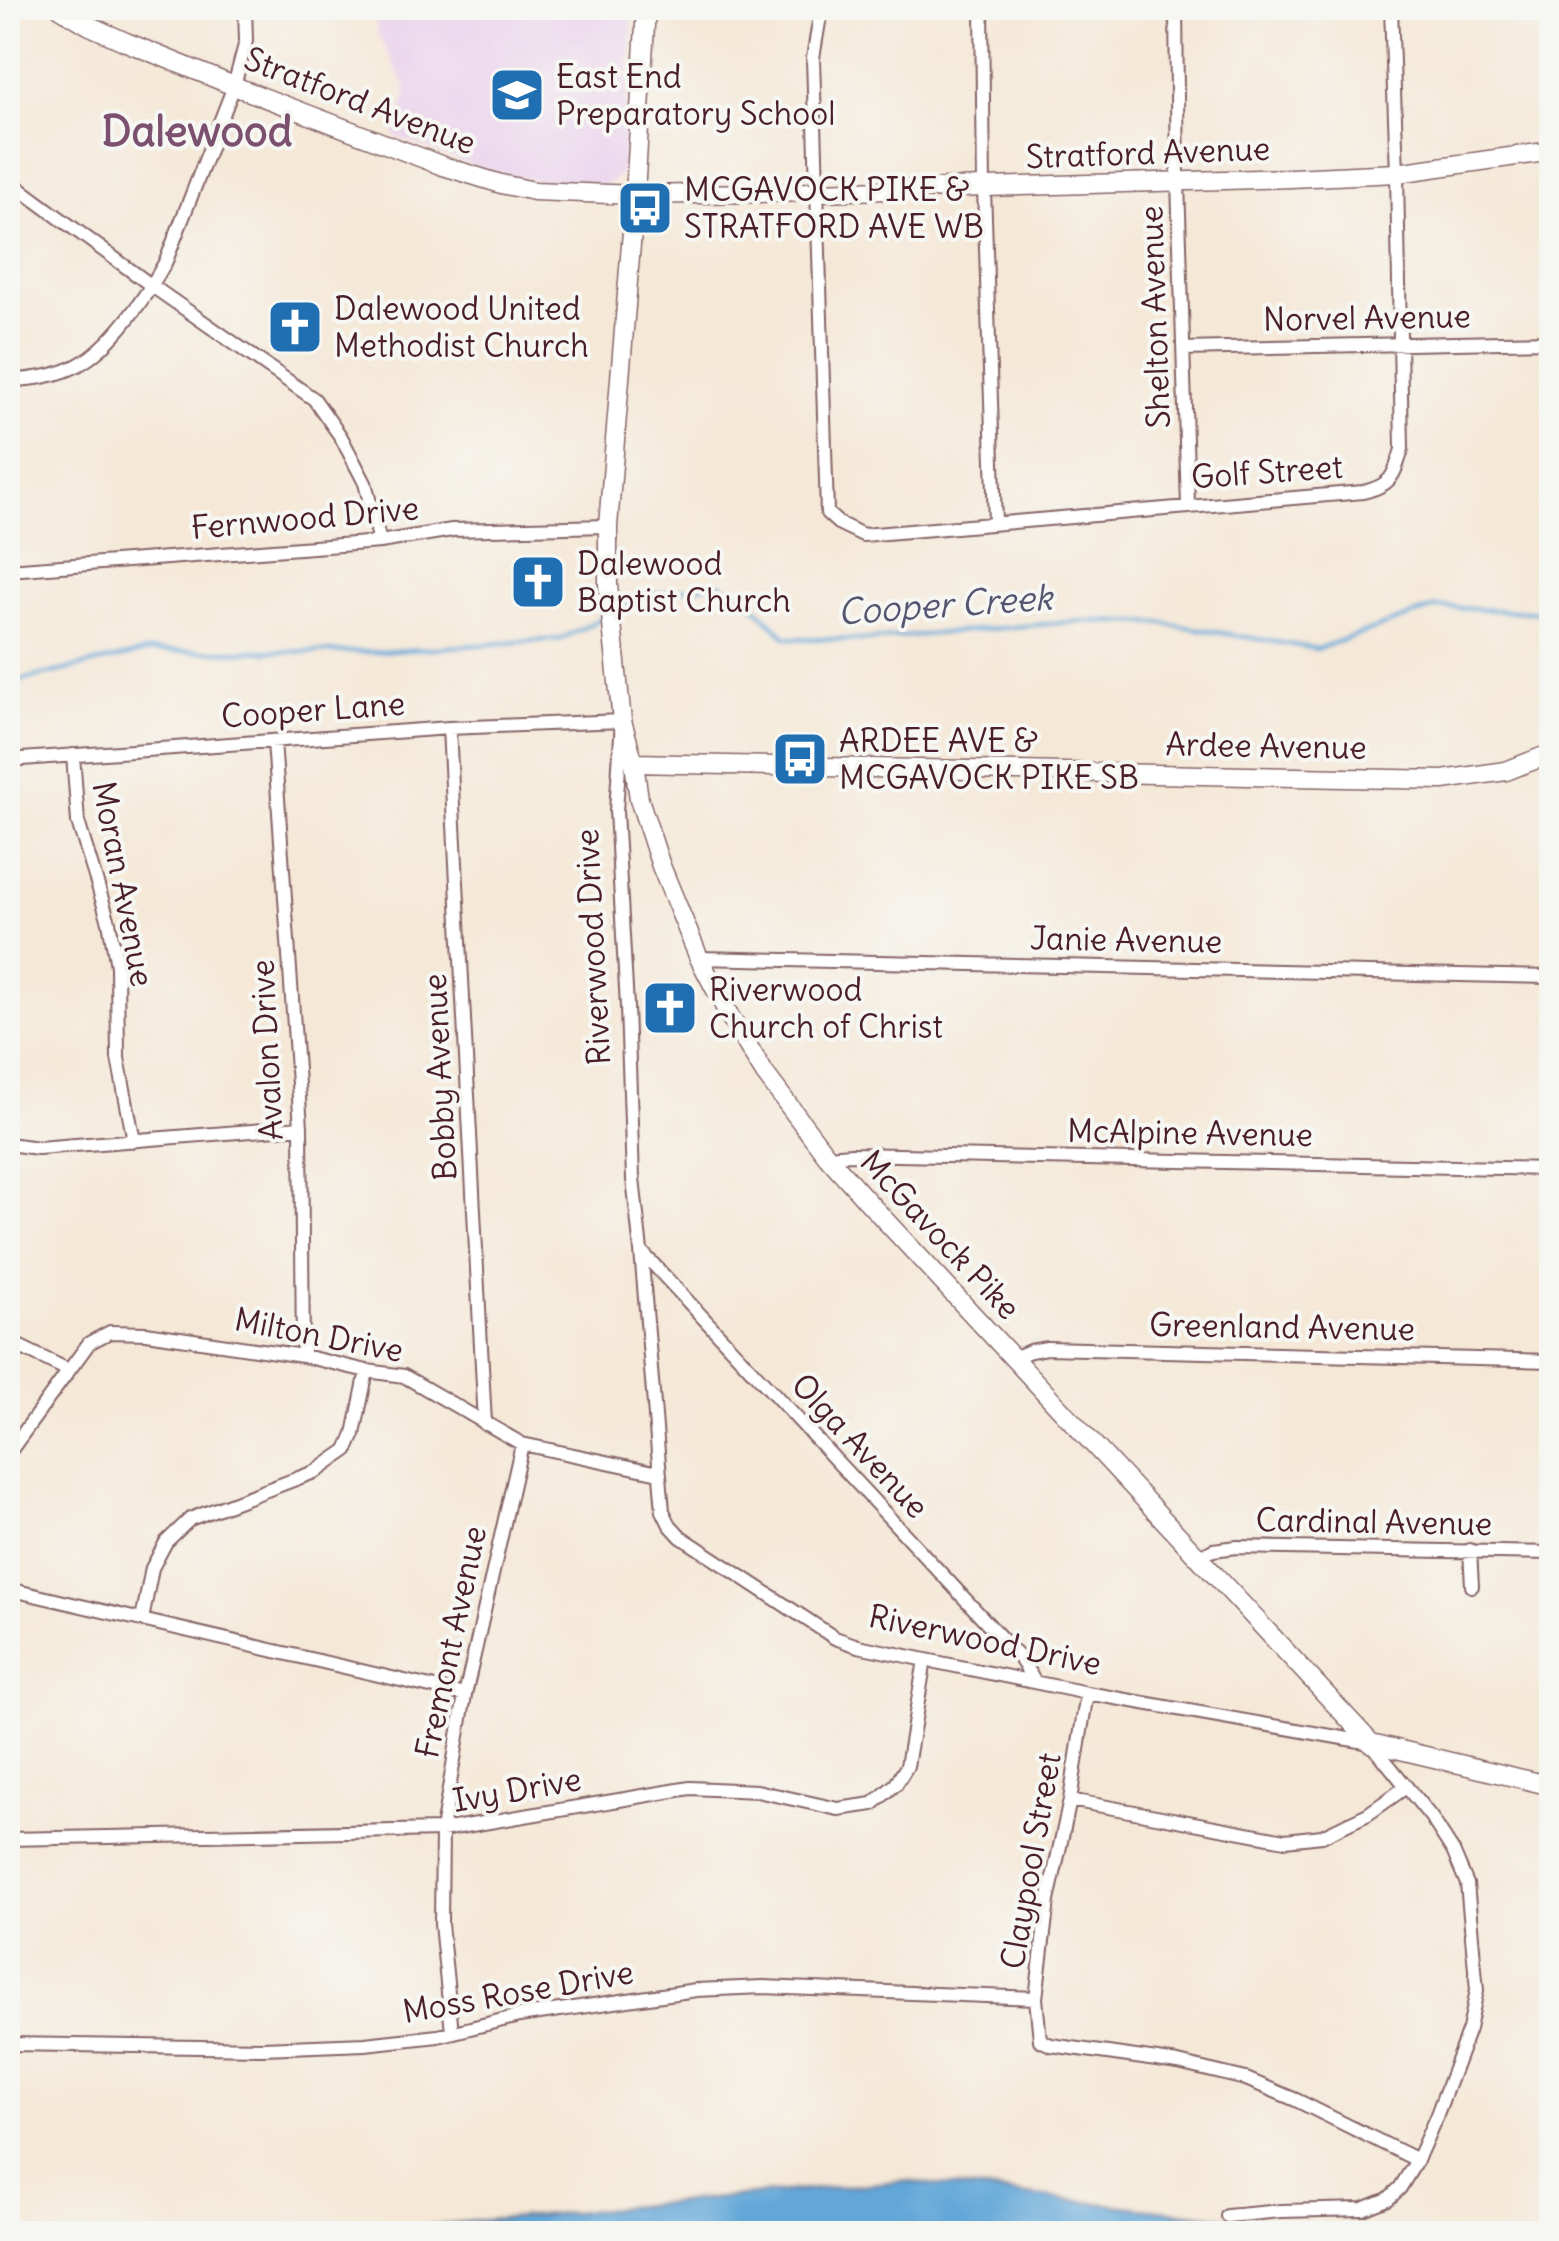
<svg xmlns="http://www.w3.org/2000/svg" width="1559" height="2241" viewBox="0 0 1559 2241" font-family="Delius,sans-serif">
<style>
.built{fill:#ead1ec}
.water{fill:#63a7d8;stroke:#566382;stroke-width:2.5}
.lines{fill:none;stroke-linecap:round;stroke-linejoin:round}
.stream{stroke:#63a7d8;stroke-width:4}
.street-casing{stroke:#866567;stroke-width:16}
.secondary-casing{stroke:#866567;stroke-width:21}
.street{stroke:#fff;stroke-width:12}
.secondary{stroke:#fff;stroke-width:18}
.labels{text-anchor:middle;stroke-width:8;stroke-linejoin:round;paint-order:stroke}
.poi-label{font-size:32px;fill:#4a1f2b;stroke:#f6f6f2;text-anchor:start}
.street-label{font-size:32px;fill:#4a1f2b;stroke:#f6f6f2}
.water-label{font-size:35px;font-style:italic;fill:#545570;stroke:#f6f6f2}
.district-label{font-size:42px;font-weight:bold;fill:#7c506f;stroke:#f6f6f2}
</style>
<rect width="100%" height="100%" fill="#f6f6f2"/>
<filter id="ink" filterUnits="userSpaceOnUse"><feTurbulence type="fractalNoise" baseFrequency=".01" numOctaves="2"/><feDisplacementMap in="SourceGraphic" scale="20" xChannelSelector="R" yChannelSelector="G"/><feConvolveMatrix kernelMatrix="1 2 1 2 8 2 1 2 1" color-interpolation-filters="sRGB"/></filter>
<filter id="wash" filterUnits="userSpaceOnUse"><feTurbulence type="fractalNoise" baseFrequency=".0048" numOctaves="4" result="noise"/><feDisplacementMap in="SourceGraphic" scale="40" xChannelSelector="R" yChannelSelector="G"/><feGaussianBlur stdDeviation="2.25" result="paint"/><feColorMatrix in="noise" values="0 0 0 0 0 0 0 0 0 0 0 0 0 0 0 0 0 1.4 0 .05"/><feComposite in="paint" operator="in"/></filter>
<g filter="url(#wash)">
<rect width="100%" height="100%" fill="#f5e8d7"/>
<path class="built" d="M 372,8 L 633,8 L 622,174 L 604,186 L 558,185 L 478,168 L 394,136 L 407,90 L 378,34 Z"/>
<path class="water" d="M 903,2181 L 1361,2233 L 340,2234 Z"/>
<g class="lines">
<path class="stream" d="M 616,610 L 641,597 L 719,583 L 750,602 L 787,638 L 864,640 L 1081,621 L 1163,623 L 1317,649 L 1437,607 L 1552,613
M 8,683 L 150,651 L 379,652 L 561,639 L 604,617"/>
</g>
</g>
<g filter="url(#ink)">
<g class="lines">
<g class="street-casing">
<path id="street" d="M 825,8 L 819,22 L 813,58 L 827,513 L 838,523 L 863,535 L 1363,492 C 1392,485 1394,476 1402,449 L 1397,173 L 1391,8
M 982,8 L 984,188 L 995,523
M 1176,8 L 1178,180 L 1188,506
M 8,180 L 152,286 L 314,399 L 341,437 L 365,483 L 380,542
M 1183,349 L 1552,341
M 8,381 C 31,379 56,377 78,365 C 112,347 147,295 166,261 L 234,86 L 246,41 L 245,8
M 8,570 L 380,542 L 452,530 L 608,526
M 449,728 L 485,1424
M 274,741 L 301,1127 L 303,1356
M 73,755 L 78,822 L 109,922 L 117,966 L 118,1058 L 134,1141
M 8,760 L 449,728 L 622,721 L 616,811 L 627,1007 L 633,1179 L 641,1251 L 663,1511 L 670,1525 L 681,1537 L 835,1638 L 858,1646 L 1087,1693 L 1371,1743 L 1431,1817 L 1453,1851 L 1467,1884 L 1477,1990 L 1469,2029 L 1436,2117 L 1417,2160 L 1400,2188 L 1388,2199 L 1363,2209 L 1282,2211 L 1227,2216
M 699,958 L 1552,977
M 8,1144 L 38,1148 L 301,1127
M 827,1156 L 851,1154 L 1552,1169
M 641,1251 L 1019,1657 L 1035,1682
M 8,1341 L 68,1370
M 1013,1358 L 1030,1351 L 1047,1348 L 1552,1361
M 8,1454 L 89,1343 L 110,1332 L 146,1333 L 303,1356 L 367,1371 L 404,1376 L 522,1444 L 659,1473
M 1470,1550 L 1472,1586
M 1198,1558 L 1213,1550 L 1237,1547 L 1552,1553
M 8,1589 L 465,1695
M 142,1620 L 152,1568 L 166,1542 L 190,1519 L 317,1471 L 347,1450 L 354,1434 L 367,1371
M 1087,1693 L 1070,1800 L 1048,1901 L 1036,1998 L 1040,2040 L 1051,2045 L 1178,2063 L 1246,2079 L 1296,2100 L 1417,2160
M 1070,1800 L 1285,1840 L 1322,1836 L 1368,1814 L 1406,1787
M 8,1839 L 442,1830 L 690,1788 L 757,1791 L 838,1809 L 873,1804 L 896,1784 L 907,1766 L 925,1660
M 452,2032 L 441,1924 L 442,1830 L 465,1695 L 522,1444
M 8,2044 L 263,2048 L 365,2044 L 438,2036 L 519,2016 L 696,1990 L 763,1987 L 1036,1998"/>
</g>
<g class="secondary-casing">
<path id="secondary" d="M 60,8 L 90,26 L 126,42 L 234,86 L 443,166 L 501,184 L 534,191 L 635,195 L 817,192 L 1291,178 L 1397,173 L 1552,151
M 646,8 L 635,195 L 608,526 L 608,585 L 622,721 L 634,763 L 639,799 L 661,866 L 699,958 L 729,1015 L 765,1074 L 827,1156 L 869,1203 L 1371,1743 L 1552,1786
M 634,763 L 1443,780 L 1506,771 L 1552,753"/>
</g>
<use href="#street" class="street"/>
<use href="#secondary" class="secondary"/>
</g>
</g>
<defs>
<g id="school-square" transform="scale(2.875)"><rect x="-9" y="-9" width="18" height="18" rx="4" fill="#1f6fb2" stroke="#f6f6f2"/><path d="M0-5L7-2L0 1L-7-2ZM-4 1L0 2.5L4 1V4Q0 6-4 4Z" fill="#fff"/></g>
<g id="bus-square" transform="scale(2.875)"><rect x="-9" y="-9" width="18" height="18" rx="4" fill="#1f6fb2" stroke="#f6f6f2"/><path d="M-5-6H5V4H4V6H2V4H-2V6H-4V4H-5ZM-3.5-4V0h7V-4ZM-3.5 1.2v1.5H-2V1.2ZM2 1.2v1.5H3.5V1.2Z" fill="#fff"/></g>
<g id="church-square" transform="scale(2.875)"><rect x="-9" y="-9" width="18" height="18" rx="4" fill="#1f6fb2" stroke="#f6f6f2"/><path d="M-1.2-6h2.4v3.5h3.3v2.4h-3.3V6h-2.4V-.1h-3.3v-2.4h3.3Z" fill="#fff"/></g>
</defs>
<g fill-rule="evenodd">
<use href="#school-square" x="517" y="95"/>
<use href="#bus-square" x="645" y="208"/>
<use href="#church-square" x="295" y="327"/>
<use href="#church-square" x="538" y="582"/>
<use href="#bus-square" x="800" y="759"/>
<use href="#church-square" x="670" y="1008"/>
</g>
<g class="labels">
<g class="poi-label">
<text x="556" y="88">East End<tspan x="556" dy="37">Preparatory School</tspan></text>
<text x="684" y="201">MCGAVOCK PIKE &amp;<tspan x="684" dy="37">STRATFORD AVE WB</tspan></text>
<text x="334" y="320">Dalewood United<tspan x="334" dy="37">Methodist Church</tspan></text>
<text x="577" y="575">Dalewood<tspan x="577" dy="37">Baptist Church</tspan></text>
<text x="839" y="752">ARDEE AVE &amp;<tspan x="839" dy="37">MCGAVOCK PIKE SB</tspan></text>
<text x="709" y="1001">Riverwood<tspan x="709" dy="37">Church of Christ</tspan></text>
</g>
<g class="street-label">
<text transform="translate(360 101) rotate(21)" y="11">Stratford Avenue</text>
<text transform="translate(1148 153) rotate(-2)" y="11">Stratford Avenue</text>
<text transform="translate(1155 317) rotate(-92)" y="11">Shelton Avenue</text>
<text transform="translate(1367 318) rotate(-1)" y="11">Norvel Avenue</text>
<text transform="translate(1267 472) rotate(-4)" y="11">Golf Street</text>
<text transform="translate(305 518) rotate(-5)" y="11">Fernwood Drive</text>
<text transform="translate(313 710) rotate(-4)" y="11">Cooper Lane</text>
<text transform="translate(1266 746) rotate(1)" y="11">Ardee Avenue</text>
<text transform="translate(123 884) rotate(79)" y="11">Moran Avenue</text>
<text transform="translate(1126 940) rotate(1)" y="11">Janie Avenue</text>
<text transform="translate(593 947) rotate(-93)" y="11">Riverwood Drive</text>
<text transform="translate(267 1050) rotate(-93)" y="11">Avalon Drive</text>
<text transform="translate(440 1077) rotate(-93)" y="11">Bobby Avenue</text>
<text transform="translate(1190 1133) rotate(1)" y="11">McAlpine Avenue</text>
<text transform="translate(940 1235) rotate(47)" y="11">McGavock Pike</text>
<text transform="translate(1282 1327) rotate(1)" y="11">Greenland Avenue</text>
<text transform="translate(319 1335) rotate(11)" y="11">Milton Drive</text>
<text transform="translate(860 1446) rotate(47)" y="11">Olga Avenue</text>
<text transform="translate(1374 1522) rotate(1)" y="11">Cardinal Avenue</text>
<text transform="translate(985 1640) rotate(12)" y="11">Riverwood Drive</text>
<text transform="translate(451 1642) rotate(-78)" y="11">Fremont Avenue</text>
<text transform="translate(517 1790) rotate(-10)" y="11">Ivy Drive</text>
<text transform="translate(1031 1861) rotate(-80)" y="11">Claypool Street</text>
<text transform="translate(518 1992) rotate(-10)" y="11">Moss Rose Drive</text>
</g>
<g class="water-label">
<text transform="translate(945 605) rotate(-4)" y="12">Cooper Creek</text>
</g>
<g class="district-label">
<text x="197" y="146">Dalewood</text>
</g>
</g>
<rect width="1559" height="2241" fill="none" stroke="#f6f6f2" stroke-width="40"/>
</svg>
